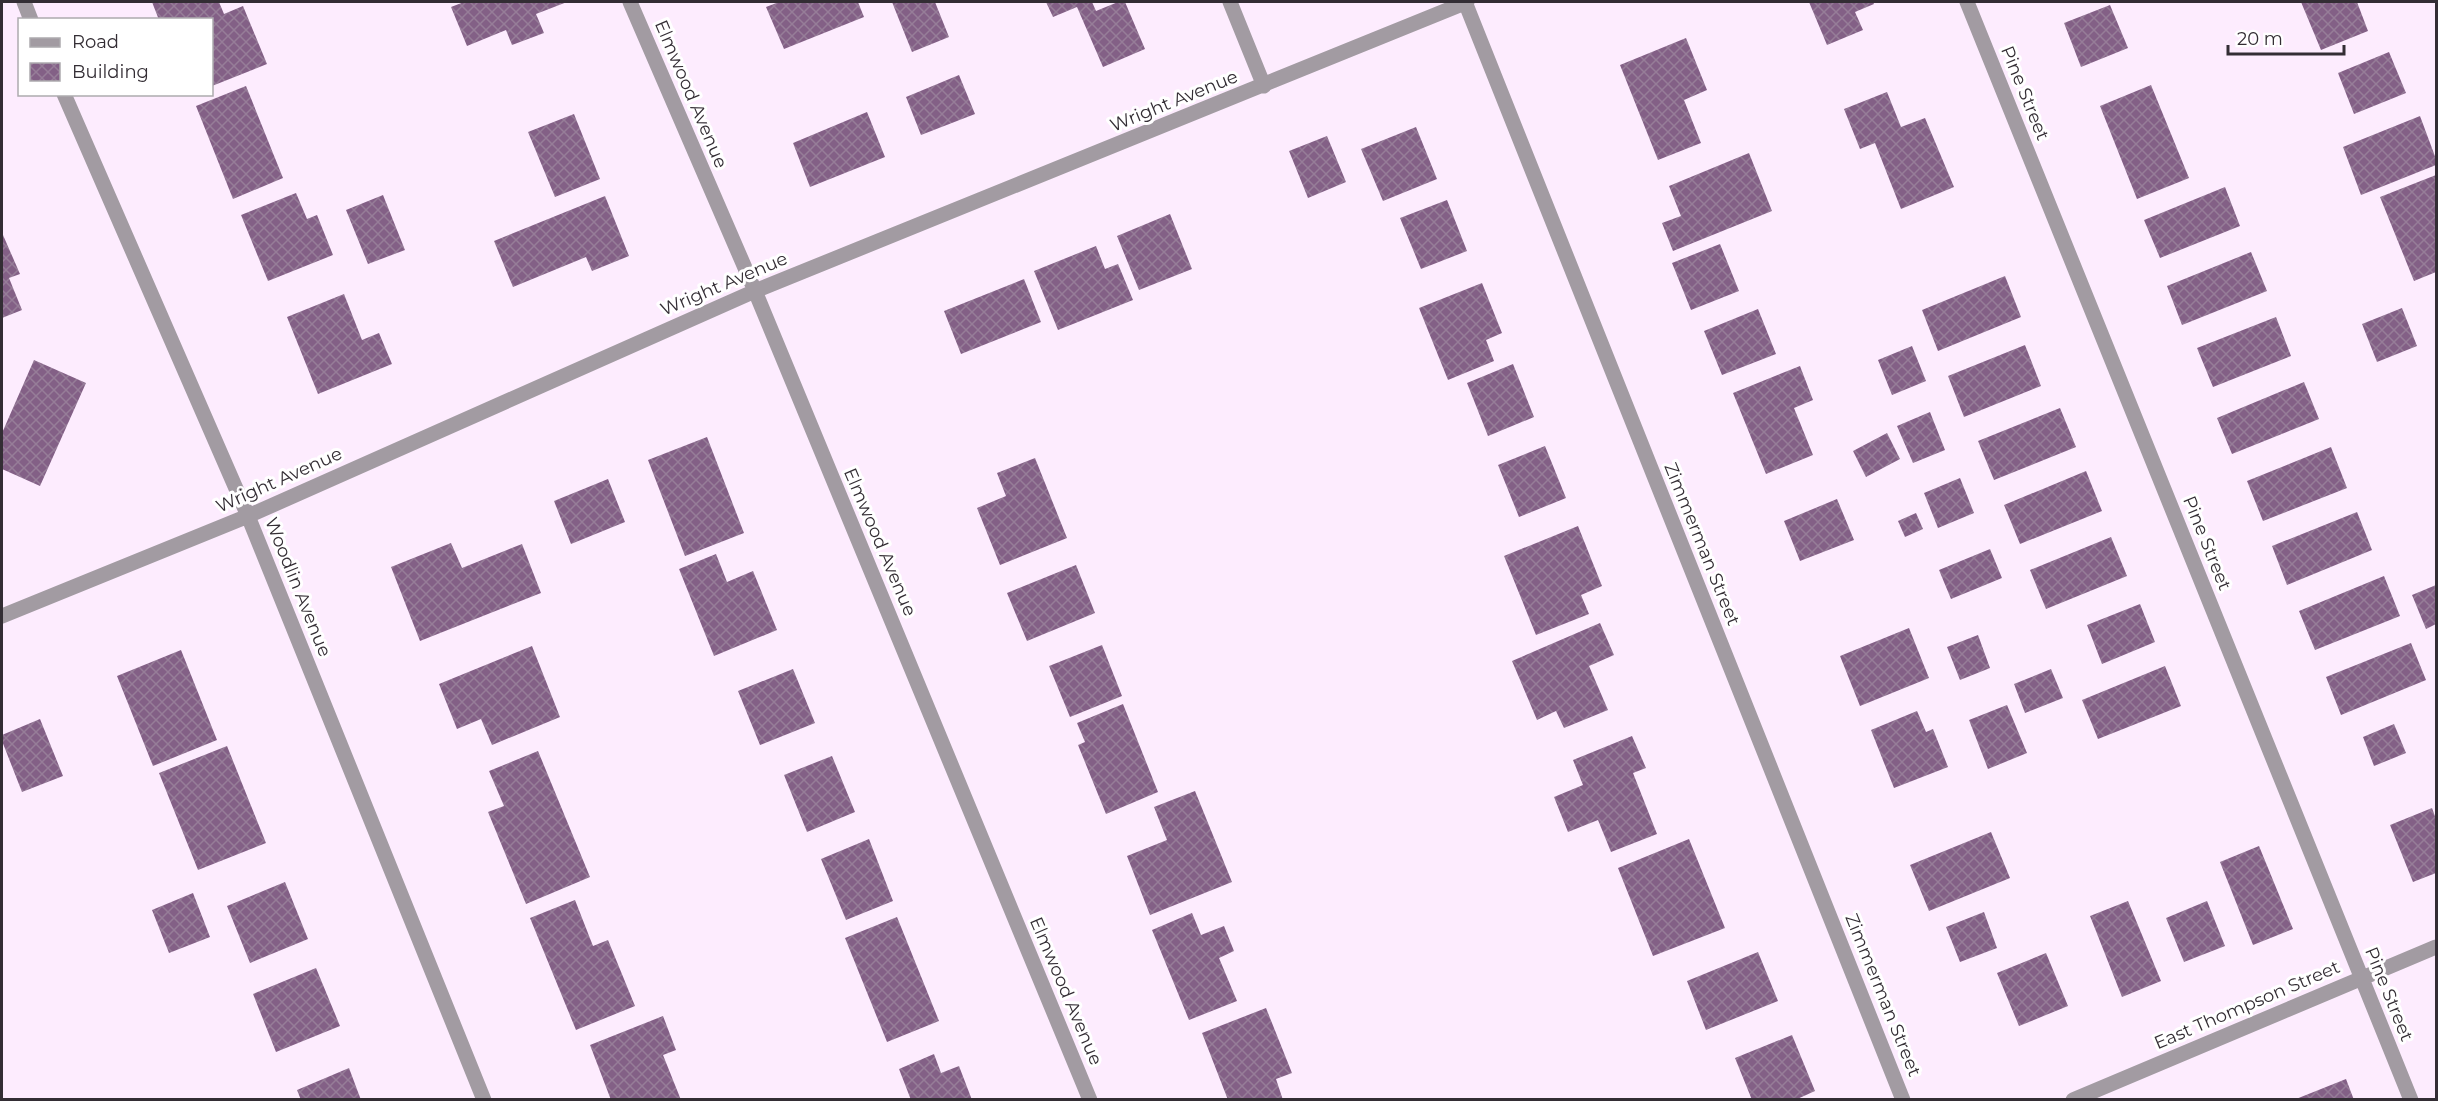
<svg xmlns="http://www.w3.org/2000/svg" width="2438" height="1101" viewBox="0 0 2438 1101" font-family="Montserrat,sans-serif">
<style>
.building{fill:url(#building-cross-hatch)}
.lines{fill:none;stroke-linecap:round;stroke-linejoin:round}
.minor{stroke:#a29ba2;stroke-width:15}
.labels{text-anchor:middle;stroke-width:6;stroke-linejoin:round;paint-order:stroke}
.street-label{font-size:18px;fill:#332d34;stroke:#fff}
</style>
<defs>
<pattern id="building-cross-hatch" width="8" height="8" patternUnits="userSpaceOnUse" patternTransform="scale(1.5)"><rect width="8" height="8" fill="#836086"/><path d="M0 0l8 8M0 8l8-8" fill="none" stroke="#967d98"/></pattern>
</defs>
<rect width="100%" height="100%" fill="#fdecfe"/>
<path class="building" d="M 152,2 L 219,2 L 224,14 L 243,6 L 267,64 L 212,86 L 212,20 L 159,20 Z
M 464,2 L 567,2 L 536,14 L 544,33 L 512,45 L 506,30 L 467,46 L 451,7 Z
M 779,2 L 858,2 L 864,17 L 784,49 L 766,7 Z
M 892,2 L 935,2 L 949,37 L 912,52 Z
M 1046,2 L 1092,2 L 1096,11 L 1118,2 L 1125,2 L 1145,49 L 1103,67 L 1077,7 L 1053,17 Z
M 1809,2 L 1873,2 L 1874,4 L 1855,12 L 1863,30 L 1827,45 Z
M 2301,2 L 2357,2 L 2368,31 L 2321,50 Z
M 2110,5 L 2128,48 L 2081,67 L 2064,23 Z
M 1686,38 L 1707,90 L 1684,100 L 1701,143 L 1658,160 L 1620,65 Z
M 2389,52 L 2406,93 L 2354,114 L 2338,73 Z
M 959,75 L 975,114 L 921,135 L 906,97 Z
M 2151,85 L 2189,178 L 2137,199 L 2100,106 Z
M 246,86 L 283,178 L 233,199 L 196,106 Z
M 1887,92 L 1901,127 L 1925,118 L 1954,187 L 1901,209 L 1875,143 L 1860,149 L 1844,109 Z
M 867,112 L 885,157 L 810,187 L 793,143 Z
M 574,114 L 600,179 L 555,197 L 528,132 Z
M 2420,116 L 2436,159 L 2436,165 L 2361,195 L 2343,147 Z
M 1416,127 L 1437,179 L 1383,201 L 1361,149 Z
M 1327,136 L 1346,182 L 1308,198 L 1289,151 Z
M 1749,153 L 1772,211 L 1673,251 L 1662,223 L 1681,216 L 1669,186 Z
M 2436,175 L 2436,272 L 2414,281 L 2380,197 Z
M 2225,187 L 2240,226 L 2160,258 L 2144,220 Z
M 296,193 L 307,219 L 317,215 L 333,255 L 268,281 L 241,215 Z
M 383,195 L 405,250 L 368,264 L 346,210 Z
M 605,196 L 629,256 L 592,271 L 586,257 L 513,287 L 494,241 Z
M 1447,200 L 1467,251 L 1421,269 L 1400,218 Z
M 1170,214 L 1192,269 L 1139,290 L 1117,236 Z
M 3,235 L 20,274 L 9,278 L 22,310 L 2,318 L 2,236 Z
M 1720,244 L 1739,291 L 1691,310 L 1672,263 Z
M 1096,246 L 1105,269 L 1118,264 L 1133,300 L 1058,330 L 1034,271 Z
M 2251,252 L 2267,291 L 2182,325 L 2167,286 Z
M 2005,276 L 2021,317 L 1938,351 L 1922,310 Z
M 1024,279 L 1041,322 L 961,354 L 944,311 Z
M 1482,283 L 1502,333 L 1486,340 L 1494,361 L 1448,380 L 1419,308 Z
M 344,294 L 362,340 L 379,333 L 392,364 L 318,394 L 287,317 Z
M 2402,308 L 2417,346 L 2377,362 L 2362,324 Z
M 1758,309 L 1776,354 L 1722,375 L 1704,331 Z
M 2276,317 L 2291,356 L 2213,387 L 2197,348 Z
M 2025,345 L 2041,386 L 1964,417 L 1948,376 Z
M 1912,346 L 1926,381 L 1892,395 L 1878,360 Z
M 34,360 L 86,383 L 40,486 L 2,469 L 2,433 Z
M 1513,364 L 1534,417 L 1488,436 L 1467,383 Z
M 1800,366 L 1813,400 L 1794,408 L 1813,455 L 1766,474 L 1733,393 Z
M 2304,382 L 2319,419 L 2232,454 L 2217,418 Z
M 2060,408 L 2076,447 L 1994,480 L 1978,441 Z
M 1930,412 L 1945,450 L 1913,463 L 1897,426 Z
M 1887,433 L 1900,459 L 1866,477 L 1853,451 Z
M 707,437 L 744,533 L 685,556 L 648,460 Z
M 1545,446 L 1566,498 L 1519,517 L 1498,465 Z
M 2331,447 L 2347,488 L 2263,521 L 2247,481 Z
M 1035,458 L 1067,538 L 1000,565 L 977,508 L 1006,496 L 997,473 Z
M 2086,471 L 2102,511 L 2020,544 L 2004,505 Z
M 1960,478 L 1974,513 L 1938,528 L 1924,493 Z
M 608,479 L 625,522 L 571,544 L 554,501 Z
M 1837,499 L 1854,540 L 1800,561 L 1784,521 Z
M 2357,512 L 2372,550 L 2287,585 L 2272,546 Z
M 1916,513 L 1923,529 L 1905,537 L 1898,521 Z
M 1578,526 L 1602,586 L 1581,595 L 1589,614 L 1536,635 L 1504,556 Z
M 2111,537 L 2127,576 L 2046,609 L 2030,570 Z
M 451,543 L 462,568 L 522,544 L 541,593 L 420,641 L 391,567 Z
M 1990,549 L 2002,578 L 1951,599 L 1939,570 Z
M 716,554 L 727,582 L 753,571 L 777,630 L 714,656 L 679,569 Z
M 1076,565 L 1095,613 L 1027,641 L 1007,593 Z
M 2384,576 L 2400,616 L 2315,650 L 2299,611 Z
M 2436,585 L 2436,624 L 2426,629 L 2412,595 Z
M 2140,604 L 2155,642 L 2102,664 L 2087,625 Z
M 1600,623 L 1614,655 L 1589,666 L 1608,710 L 1564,728 L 1556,711 L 1537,720 L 1512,661 Z
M 1909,628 L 1929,678 L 1860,706 L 1840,656 Z
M 1978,635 L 1990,668 L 1960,680 L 1947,647 Z
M 2411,643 L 2426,680 L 2341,715 L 2326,677 Z
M 1102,645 L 1122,696 L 1070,717 L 1049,666 Z
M 532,646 L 560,717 L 492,745 L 481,719 L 457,729 L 439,684 Z
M 181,650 L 217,740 L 153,766 L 117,676 Z
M 2165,666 L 2181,706 L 2098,739 L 2082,700 Z
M 793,669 L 815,723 L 760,745 L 738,691 Z
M 2051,669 L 2063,698 L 2025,713 L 2014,684 Z
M 1123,704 L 1158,792 L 1106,814 L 1078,745 L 1085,742 L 1077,723 Z
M 2007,705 L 2027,753 L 1988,769 L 1969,720 Z
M 1917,711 L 1926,732 L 1933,729 L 1948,767 L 1894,788 L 1871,730 Z
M 40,719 L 63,776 L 22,792 L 2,741 L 2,735 Z
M 2394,724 L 2406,753 L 2374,766 L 2363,737 Z
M 1632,736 L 1646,768 L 1633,773 L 1657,834 L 1611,852 L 1598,820 L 1568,832 L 1554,797 L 1583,785 L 1573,760 Z
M 227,746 L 266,843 L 198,870 L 159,773 Z
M 538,751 L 590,877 L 526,904 L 488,812 L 504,806 L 489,771 Z
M 832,756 L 855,812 L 807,832 L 784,775 Z
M 1195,791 L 1232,882 L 1150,915 L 1127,856 L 1167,840 L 1154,807 Z
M 2432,808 L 2436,819 L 2436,873 L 2413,882 L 2390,825 Z
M 1991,832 L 2010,878 L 1929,911 L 1910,865 Z
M 869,839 L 893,901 L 846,920 L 821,859 Z
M 1689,839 L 1725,928 L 1653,956 L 1618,868 Z
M 2259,846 L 2293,929 L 2253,945 L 2220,862 Z
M 285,882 L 308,939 L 250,963 L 227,906 Z
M 193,893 L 210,937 L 169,953 L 152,910 Z
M 575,900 L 593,946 L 608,940 L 635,1006 L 576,1030 L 530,918 Z
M 2128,901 L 2161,981 L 2122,997 L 2090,916 Z
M 2207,901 L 2225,946 L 2184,962 L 2166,918 Z
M 1984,912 L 1997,948 L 1960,962 L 1946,927 Z
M 1192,913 L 1201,935 L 1224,926 L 1234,951 L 1219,958 L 1237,1001 L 1189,1020 L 1152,930 Z
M 897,917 L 939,1021 L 887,1042 L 845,938 Z
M 1758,952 L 1778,1001 L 1706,1030 L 1687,981 Z
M 2046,953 L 2068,1006 L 2019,1026 L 1997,973 Z
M 316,968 L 340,1026 L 276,1052 L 253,994 Z
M 1266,1008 L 1292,1073 L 1276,1079 L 1283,1100 L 1228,1100 L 1202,1033 Z
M 663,1016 L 676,1050 L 663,1055 L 681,1100 L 611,1100 L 590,1045 Z
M 1792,1035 L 1815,1091 L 1795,1100 L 1752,1100 L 1735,1058 Z
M 934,1054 L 941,1073 L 959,1066 L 972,1100 L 911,1100 L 899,1069 Z
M 349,1068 L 361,1100 L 301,1100 L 297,1090 Z
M 2346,1079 L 2354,1100 L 2296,1100 L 2296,1099 Z"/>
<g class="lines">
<path class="minor" d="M 24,2 L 31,20
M 630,2 L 755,291 L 1090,1100
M 1230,2 L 1264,86
M 1465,2 L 1903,1100
M 1967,2 L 2411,1100
M 64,94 L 248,516 L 484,1100
M 2,616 L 248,516 L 755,291 L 1467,2
M 2073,1100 L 2436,947"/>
</g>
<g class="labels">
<g class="street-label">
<text transform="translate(2025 93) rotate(68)" y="6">Pine Street</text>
<text transform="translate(691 94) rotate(67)" y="6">Elmwood Avenue</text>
<text transform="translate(1174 101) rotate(-22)" y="6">Wright Avenue</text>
<text transform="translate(724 284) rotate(-23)" y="6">Wright Avenue</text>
<text transform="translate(279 480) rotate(-24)" y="6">Wright Avenue</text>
<text transform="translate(880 542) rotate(67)" y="6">Elmwood Avenue</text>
<text transform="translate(2207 543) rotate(68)" y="6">Pine Street</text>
<text transform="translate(1702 544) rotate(68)" y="6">Zimmerman Street</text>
<text transform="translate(298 587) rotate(68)" y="6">Woodlin Avenue</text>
<text transform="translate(1066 991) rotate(67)" y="6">Elmwood Avenue</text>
<text transform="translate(2389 994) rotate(68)" y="6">Pine Street</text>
<text transform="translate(1883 995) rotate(68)" y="6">Zimmerman Street</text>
<text transform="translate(2247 1005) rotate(-23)" y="6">East Thompson Street</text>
</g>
</g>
<rect width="2438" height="1101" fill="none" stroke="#332d34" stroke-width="6"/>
<rect x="18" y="18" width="195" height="78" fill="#ffffff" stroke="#adabae" stroke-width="1.5"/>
<rect x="30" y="38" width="30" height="9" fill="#a29ba2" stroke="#adabae" stroke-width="1.5"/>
<text x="72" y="48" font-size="18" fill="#332d34">Road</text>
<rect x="30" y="63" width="30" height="18" fill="url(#building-cross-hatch)" stroke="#adabae" stroke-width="1.5"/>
<text x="72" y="78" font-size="18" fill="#332d34">Building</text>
<path d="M2228 45v9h116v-9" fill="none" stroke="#332d34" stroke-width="3"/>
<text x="2237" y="45" font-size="18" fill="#332d34" stroke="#ffffff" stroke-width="4.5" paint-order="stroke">20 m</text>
</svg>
